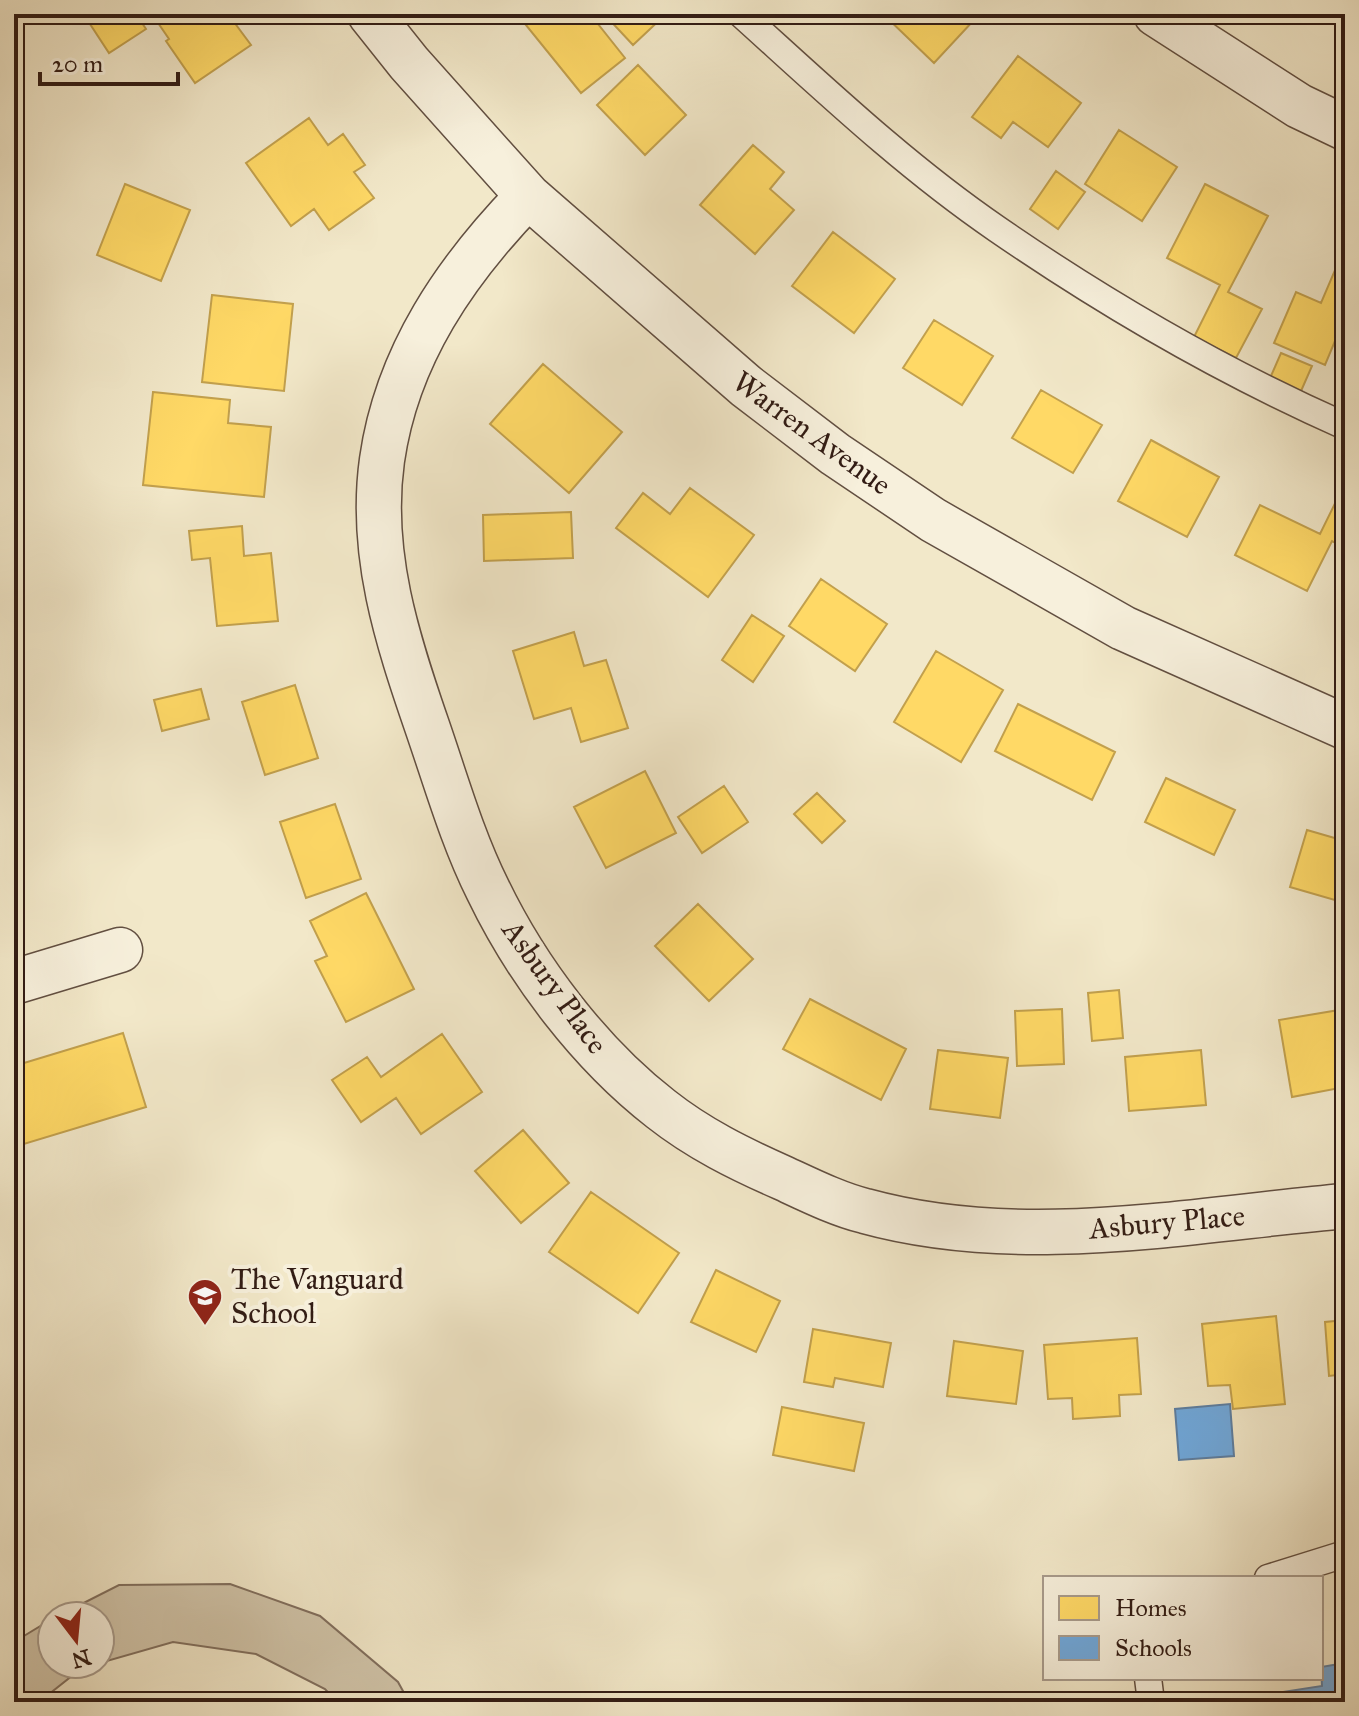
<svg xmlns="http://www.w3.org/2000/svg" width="1359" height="1716" viewBox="0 0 1359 1716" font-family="'IM FELL Great Primer',serif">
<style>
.pitch{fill:#d1c5aa;stroke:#82705f;stroke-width:2}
.homes{fill:#ffd966;stroke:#c2a04d;stroke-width:2}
.schools{fill:#6fa8dc;stroke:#5d7ea0;stroke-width:2}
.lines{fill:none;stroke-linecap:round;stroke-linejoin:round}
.service-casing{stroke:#624f41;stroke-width:29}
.minor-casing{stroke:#624f41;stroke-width:47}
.service{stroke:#f7f0dc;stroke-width:26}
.minor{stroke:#f7f0dc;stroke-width:44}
.labels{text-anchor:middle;stroke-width:8;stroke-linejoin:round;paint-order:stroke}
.street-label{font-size:30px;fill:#321c14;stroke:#f7f0dc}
.poi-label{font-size:30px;fill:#321c14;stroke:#f7f0dc;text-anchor:start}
</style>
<rect width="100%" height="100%" fill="#f2e8c9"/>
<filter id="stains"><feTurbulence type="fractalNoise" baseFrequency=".0025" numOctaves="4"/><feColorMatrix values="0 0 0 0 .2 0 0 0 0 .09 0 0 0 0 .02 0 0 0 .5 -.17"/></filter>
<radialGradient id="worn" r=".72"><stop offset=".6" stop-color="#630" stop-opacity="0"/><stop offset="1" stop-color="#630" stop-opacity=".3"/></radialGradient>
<path class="pitch" d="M 230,1584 L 320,1616 L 398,1682 L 409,1702 L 337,1702 L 325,1689 L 256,1654 L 173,1642 L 100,1663 L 100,1616 L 58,1616 L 119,1585 Z
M 52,1619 L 52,1664 L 96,1664 L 82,1668 L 39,1702 L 14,1702 L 14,1642 Z"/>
<path class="homes" d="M 105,14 L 136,14 L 146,29 L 109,53 L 90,24 Z
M 158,14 L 228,14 L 251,45 L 195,83 L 166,41 L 169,39 L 154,17 Z
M 517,14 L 590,14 L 625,58 L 581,93 Z
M 604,14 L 666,14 L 633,45 Z
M 968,14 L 974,20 L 934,63 L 884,15 Z
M 1018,56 L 1081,103 L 1048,147 L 1013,122 L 1001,138 L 972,117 Z
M 638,65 L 686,115 L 645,155 L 597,105 Z
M 309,118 L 328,145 L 343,134 L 365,165 L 354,172 L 374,198 L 329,230 L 314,209 L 291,226 L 246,163 Z
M 1119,130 L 1177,167 L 1142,221 L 1085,184 Z
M 753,145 L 784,172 L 770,189 L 794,210 L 755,254 L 700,205 Z
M 1056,171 L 1085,192 L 1058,229 L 1030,209 Z
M 125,184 L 190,210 L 161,281 L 97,255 Z
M 1205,184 L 1268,216 L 1228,292 L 1262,309 L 1236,358 L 1194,337 L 1220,285 L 1167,258 Z
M 833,232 L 895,279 L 854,333 L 792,286 Z
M 1341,256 L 1345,258 L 1345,332 L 1340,329 L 1325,365 L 1274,343 L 1296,292 L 1321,303 Z
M 212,295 L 293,304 L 284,391 L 202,382 Z
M 934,320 L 993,356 L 962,405 L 903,368 Z
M 1281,353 L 1312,366 L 1298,398 L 1267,385 Z
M 543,364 L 622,432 L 569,493 L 490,424 Z
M 1041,390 L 1102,425 L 1073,473 L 1012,438 Z
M 153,392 L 230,400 L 228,423 L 271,427 L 264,497 L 143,485 Z
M 1151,440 L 1219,477 L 1187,537 L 1118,501 Z
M 1345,483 L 1345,548 L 1332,541 L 1307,591 L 1235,555 L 1260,505 L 1320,534 Z
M 690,488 L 754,535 L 708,597 L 616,528 L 643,493 L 670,514 Z
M 571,512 L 573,558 L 484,561 L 483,515 Z
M 242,526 L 244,556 L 271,553 L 278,621 L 217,626 L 210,558 L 192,560 L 189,531 Z
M 821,579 L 887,624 L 855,671 L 789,626 Z
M 752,615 L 784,636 L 753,682 L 722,660 Z
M 574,632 L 584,666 L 606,660 L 628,728 L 581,742 L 571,708 L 534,719 L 513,651 Z
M 936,651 L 1003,690 L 961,762 L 894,722 Z
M 295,685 L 318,758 L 265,775 L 242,702 Z
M 201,689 L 209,719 L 162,731 L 154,700 Z
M 1018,704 L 1115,752 L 1092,800 L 995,751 Z
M 645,771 L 676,833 L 606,868 L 574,807 Z
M 1166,778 L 1235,810 L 1214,855 L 1145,822 Z
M 724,786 L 748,822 L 702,853 L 678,817 Z
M 817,793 L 845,821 L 822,843 L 794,814 Z
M 335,804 L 361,879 L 306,898 L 280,822 Z
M 1307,830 L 1345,841 L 1345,903 L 1290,887 Z
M 366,893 L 414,989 L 346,1022 L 315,961 L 327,956 L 310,921 Z
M 698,904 L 753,959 L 709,1001 L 655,946 Z
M 1119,990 L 1123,1038 L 1092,1041 L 1088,993 Z
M 810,999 L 906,1049 L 881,1100 L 783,1049 Z
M 1062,1009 L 1064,1064 L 1017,1066 L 1015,1011 Z
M 1345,1009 L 1345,1087 L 1292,1097 L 1279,1020 Z
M 123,1033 L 146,1107 L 14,1147 L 14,1066 Z
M 442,1034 L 482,1092 L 421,1134 L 396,1098 L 361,1122 L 332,1080 L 367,1057 L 381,1077 Z
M 938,1050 L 1008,1058 L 1000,1118 L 930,1109 Z
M 1201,1050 L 1206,1105 L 1129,1111 L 1125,1057 Z
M 523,1130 L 569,1183 L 521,1223 L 475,1171 Z
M 591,1192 L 679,1253 L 638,1313 L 549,1252 Z
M 716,1270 L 780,1301 L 756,1352 L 691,1322 Z
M 1276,1316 L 1285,1404 L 1233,1409 L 1230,1385 L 1208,1386 L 1202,1324 Z
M 1345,1320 L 1345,1374 L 1329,1376 L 1325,1322 Z
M 813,1329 L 891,1343 L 883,1387 L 835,1378 L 833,1387 L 804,1382 Z
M 1137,1338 L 1141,1394 L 1119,1395 L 1120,1416 L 1073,1419 L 1072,1398 L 1048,1399 L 1044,1345 Z
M 954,1341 L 1023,1351 L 1016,1404 L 947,1396 Z
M 782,1407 L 864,1423 L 854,1471 L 773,1455 Z"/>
<path class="schools" d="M 1230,1404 L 1234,1456 L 1179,1460 L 1175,1409 Z
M 1345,1663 L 1345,1702 L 1264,1702 L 1263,1695 L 1322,1686 L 1321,1667 Z"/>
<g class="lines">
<g class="service-casing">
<path id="service" d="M 741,14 C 823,88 905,166 997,229 C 1106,304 1223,372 1345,426
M 1268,1578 L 1345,1554
M 1148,1678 L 1151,1702"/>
</g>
<g class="minor-casing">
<path id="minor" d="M 370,14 L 409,63 L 528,196 L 746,386 L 835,454 L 933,520 L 1123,628 L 1345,727
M 1156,14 L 1299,106 L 1345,128
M 528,196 C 456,270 397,355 382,460 C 369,553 397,639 427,726 C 446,781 462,838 488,890 C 527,971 590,1054 661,1109 C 699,1139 740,1159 783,1178 C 809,1190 837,1204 865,1211 C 1021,1254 1187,1220 1345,1206
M 14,982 L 120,950"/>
</g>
<use href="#service" class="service"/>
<use href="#minor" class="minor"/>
</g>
<defs>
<g id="school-pin" transform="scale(1.8)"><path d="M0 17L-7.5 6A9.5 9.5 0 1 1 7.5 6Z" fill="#8f2418" stroke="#f7f0dc"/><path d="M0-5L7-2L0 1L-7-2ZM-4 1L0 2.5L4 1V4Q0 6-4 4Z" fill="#fff"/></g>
</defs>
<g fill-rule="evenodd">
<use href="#school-pin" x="205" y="1296"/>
</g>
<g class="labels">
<g class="street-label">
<text transform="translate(812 433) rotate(36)" y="10">Warren Avenue</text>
<text transform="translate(555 987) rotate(54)" y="10">Asbury Place</text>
<text transform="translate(1167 1222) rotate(-5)" y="10">Asbury Place</text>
</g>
<g class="poi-label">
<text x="231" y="1289">The Vanguard<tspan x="231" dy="34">School</tspan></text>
</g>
</g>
<rect width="1359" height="1716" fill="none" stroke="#f2e8c9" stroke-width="48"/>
<rect x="16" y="16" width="1327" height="1684" fill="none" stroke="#321c14" stroke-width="4"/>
<rect x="24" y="24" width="1311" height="1668" fill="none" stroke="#321c14" stroke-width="2"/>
<rect x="1043" y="1576" width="280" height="104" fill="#f7f0dc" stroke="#a89b8c" stroke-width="2"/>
<rect x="1059" y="1596" width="40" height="24" fill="#ffd966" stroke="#a89b8c" stroke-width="2"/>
<text x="1115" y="1616" font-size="24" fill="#321c14">Homes</text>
<rect x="1059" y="1636" width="40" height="24" fill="#6fa8dc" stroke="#a89b8c" stroke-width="2"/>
<text x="1115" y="1656" font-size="24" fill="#321c14">Schools</text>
<g transform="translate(76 1640) rotate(164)"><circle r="38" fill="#f7f0dc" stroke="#a89b8c" stroke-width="2"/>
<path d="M0-6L14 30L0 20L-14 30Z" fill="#8f2418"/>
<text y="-12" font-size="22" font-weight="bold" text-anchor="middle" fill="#321c14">N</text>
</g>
<path d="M40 72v12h138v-12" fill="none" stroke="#321c14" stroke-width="4"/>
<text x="52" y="72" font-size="24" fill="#321c14" stroke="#f7f0dc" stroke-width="6" paint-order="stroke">20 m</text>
<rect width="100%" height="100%" filter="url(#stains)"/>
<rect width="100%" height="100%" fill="url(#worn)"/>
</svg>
